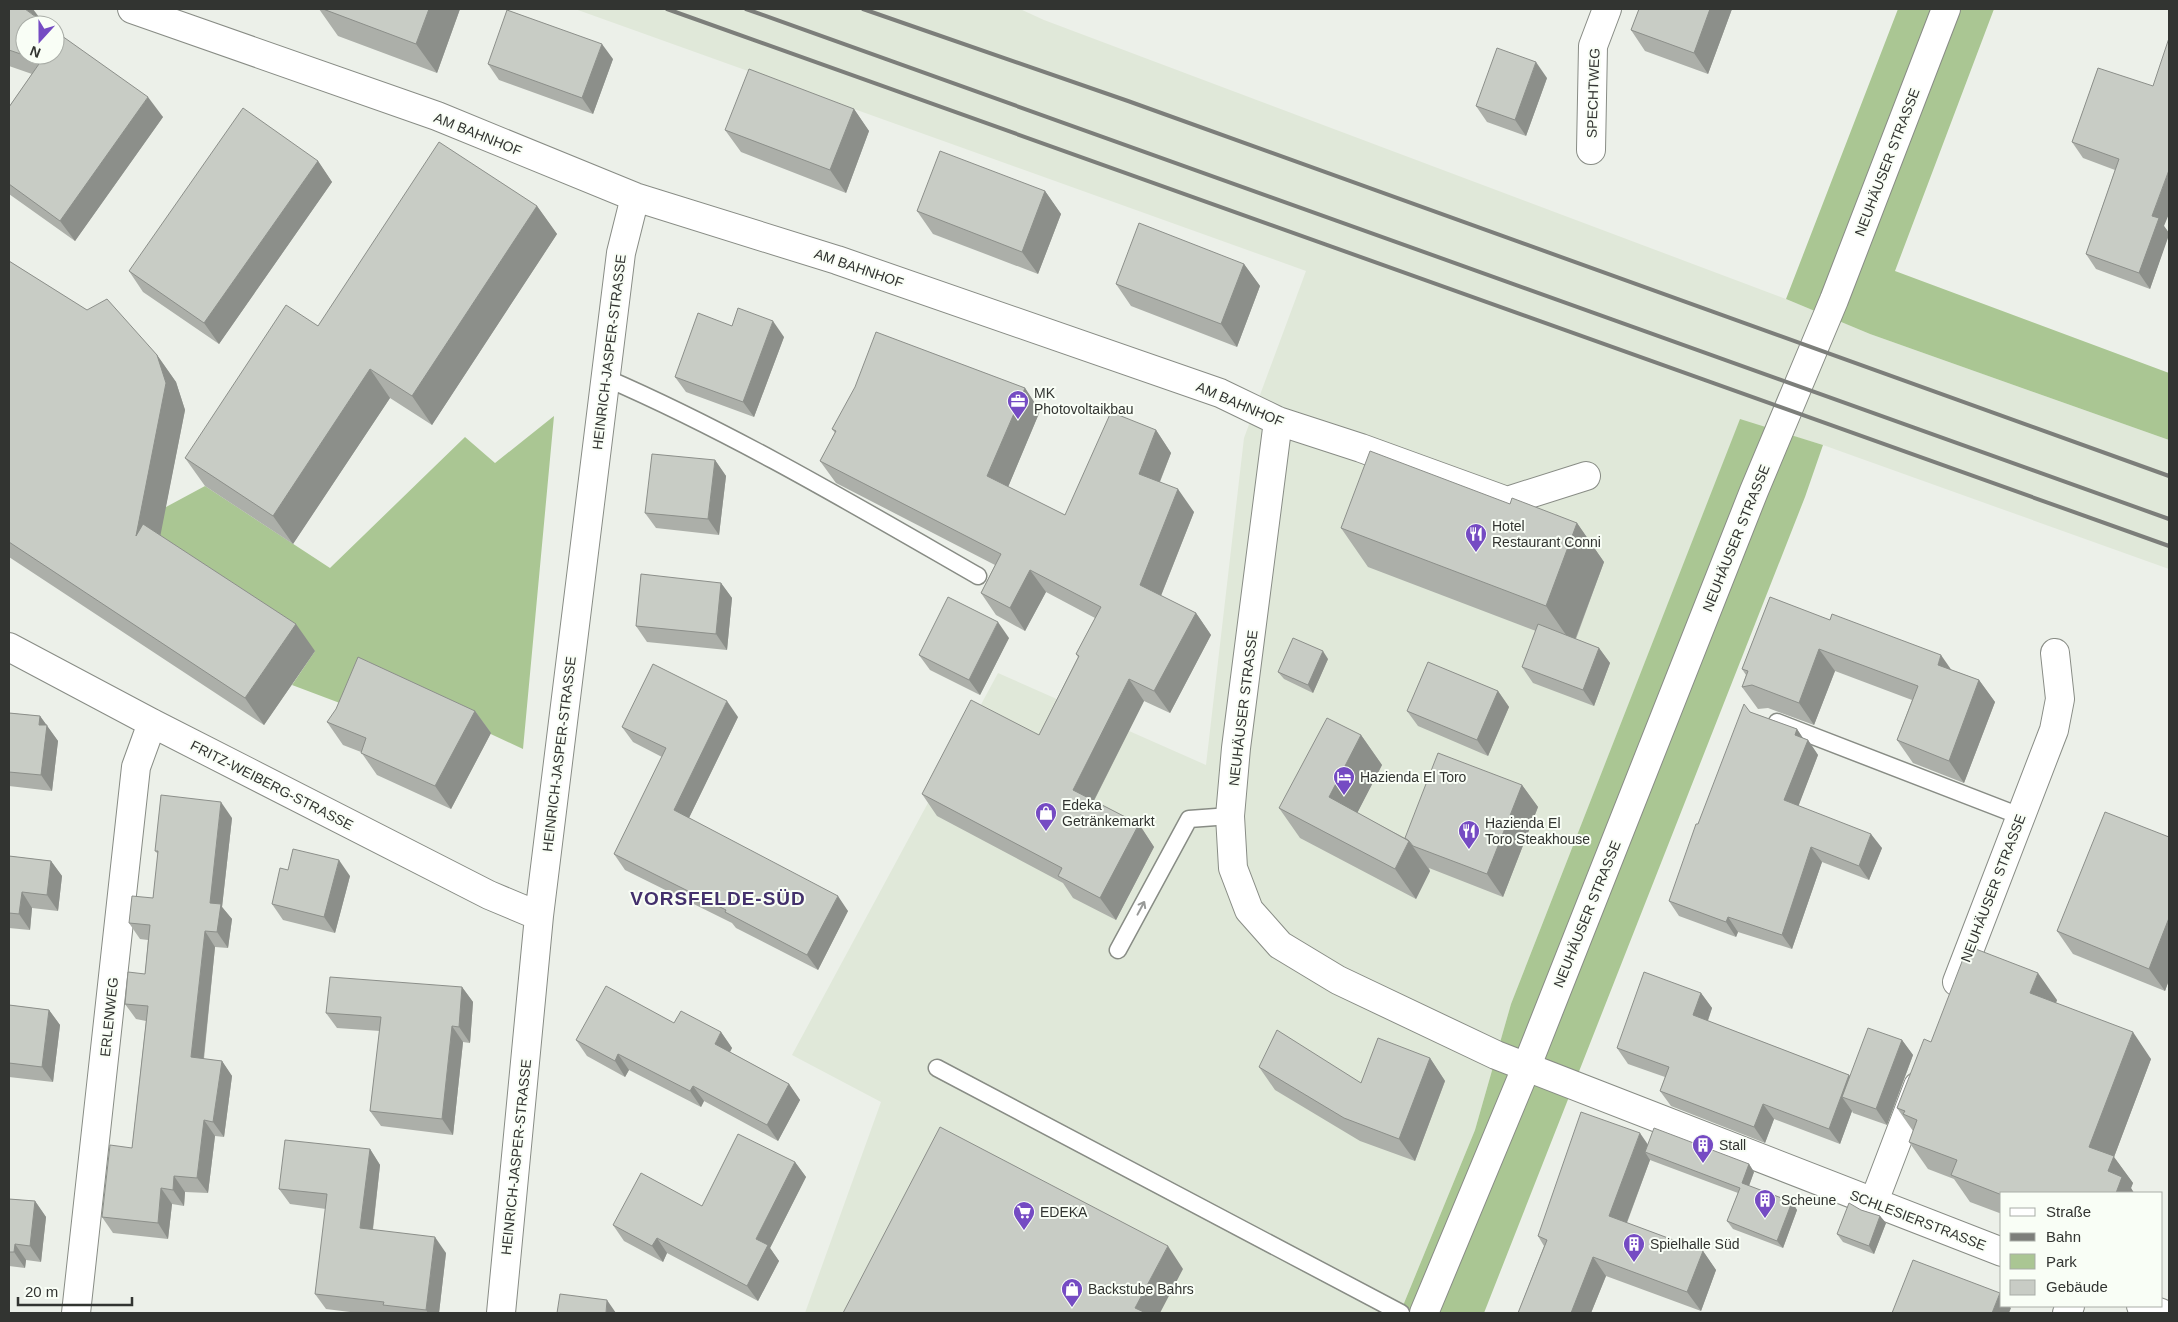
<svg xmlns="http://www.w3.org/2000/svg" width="2178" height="1322" viewBox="0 0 2178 1322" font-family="Arial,sans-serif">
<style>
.built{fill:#e0e8d9}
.green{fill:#aac693}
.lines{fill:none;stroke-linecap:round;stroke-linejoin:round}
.service-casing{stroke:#888c85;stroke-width:19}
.minor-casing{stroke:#888c85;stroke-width:30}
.secondary-casing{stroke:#888c85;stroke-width:30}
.service{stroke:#fff;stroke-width:16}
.minor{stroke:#fff;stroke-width:28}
.secondary{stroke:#fff;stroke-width:28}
.rail{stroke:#7c7e7a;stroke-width:4}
.wall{fill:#acafa9}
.shaded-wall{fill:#8c8f8a}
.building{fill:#c8ccc5;stroke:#8c8f8a}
.oneway{stroke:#989a98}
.labels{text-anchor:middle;stroke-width:4;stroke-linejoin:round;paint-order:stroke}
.street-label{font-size:14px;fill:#323431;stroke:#f9fef6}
.poi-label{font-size:14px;fill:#323431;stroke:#f9fef6;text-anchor:start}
.district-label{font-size:19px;font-weight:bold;letter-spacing:1px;fill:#43306c;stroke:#f9fef6}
</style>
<rect width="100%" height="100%" fill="#ecf0e9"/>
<path class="built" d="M 575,9 L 1020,9 L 1044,20 L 1786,299 L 1870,334 L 2169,440 L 2169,569 L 1823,445 L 1740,420 L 1511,1004 L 1475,1130 L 1400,1313 L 805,1313 L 881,1102 L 792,1055 L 998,673 L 1206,765 L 1244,438 L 1306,271 Z"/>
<path class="green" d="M 1898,9 L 1994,9 L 1895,271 L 2169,373 L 2169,440 L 1870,334 L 1786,299 Z
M 554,416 L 523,749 L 375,680 L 361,711 L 292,685 L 315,651 L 123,526 L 145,493 L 166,507 L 205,486 L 330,568 L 465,437 L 495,463 Z
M 1740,419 L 1823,445 L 1805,497 L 1484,1313 L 1400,1313 L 1475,1130 L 1511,1004 Z"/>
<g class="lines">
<g class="service-casing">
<path id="service" d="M 606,378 C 735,434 856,506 978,576
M 1777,722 L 2020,816
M 1118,950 L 1189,819 L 1230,816
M 937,1068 L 1401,1313"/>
</g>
<g class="minor-casing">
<path id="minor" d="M 132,9 L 437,116 L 635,197 L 837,260 L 1220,393 L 1278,421 L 1361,448 L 1507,501 L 1586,476
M 1591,150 L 1593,46 L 1607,9
M 1278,421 L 1236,748 L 1230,816 L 1233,868 L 1249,910 L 1280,945 L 1338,980 L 1496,1055 L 2002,1252
M 9,647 L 152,723 L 489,895 L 539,916
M 1957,982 L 2054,730 L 2060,699 L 2055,653
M 1873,1204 L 1918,1086
M 2141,1306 L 2161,1313
M 76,1313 L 136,767 L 152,723
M 501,1313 L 539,916 L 621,253 L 635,197
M 2067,1313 L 2070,1306"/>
</g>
<g class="secondary-casing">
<path id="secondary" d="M 1424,1313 L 1526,1068 L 1754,491 L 1834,300 L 1946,9"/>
</g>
<use href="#service" class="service"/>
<use href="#minor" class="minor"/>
<use href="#secondary" class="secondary"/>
<path class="rail" d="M 667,9 L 2169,546
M 746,9 L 2169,519
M 863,9 L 1128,101 L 2169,476"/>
</g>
<path class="wall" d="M 9,9 L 55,55 L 163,117 L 75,241 L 9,194 L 9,107 L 32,74 L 9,66 Z
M 319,9 L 460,9 L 437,73 L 338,36 Z
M 1639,9 L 1732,9 L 1708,74 L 1645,51 L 1631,30 Z
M 613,59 L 593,114 L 499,80 L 488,64 Z
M 2098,68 L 2164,226 L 2169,233 L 2150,289 L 2096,269 L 2086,254 L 2115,170 L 2083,158 L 2072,142 Z
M 1547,78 L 1526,136 L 1487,122 L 1476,106 Z
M 854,109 L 869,131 L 846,193 L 741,152 L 725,130 Z
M 318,161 L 332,182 L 219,344 L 143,292 L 129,271 Z
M 1045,191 L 1061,214 L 1038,274 L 933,234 L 917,211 Z
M 537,206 L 557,234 L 432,425 L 390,398 L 293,544 L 205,486 L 185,458 L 318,326 Z
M 9,261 L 157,355 L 176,382 L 185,410 L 160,535 L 315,651 L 264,725 L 9,557 Z
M 1244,264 L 1260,286 L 1237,347 L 1131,306 L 1116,284 Z
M 732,326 L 784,337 L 754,417 L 686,392 L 675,377 Z
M 1025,388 L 1040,411 L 1008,487 L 1065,515 L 1156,430 L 1171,453 L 1160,482 L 1194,512 L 1161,596 L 1196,613 L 1211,635 L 1170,713 L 1144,701 L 1094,801 L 1139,824 L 1154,847 L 1116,920 L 1073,898 L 1063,883 L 937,816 L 922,794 L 1039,735 L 1078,657 L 1076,654 L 1095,618 L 1046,592 L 1025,631 L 996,615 L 981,593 L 995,565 L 836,483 L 820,461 L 835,433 L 832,429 Z
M 715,460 L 726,476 L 719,535 L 656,528 L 645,513 Z
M 1510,504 L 1577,523 L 1604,562 L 1576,639 L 1599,648 L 1610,663 L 1594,706 L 1533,683 L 1522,667 L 1536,631 L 1368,567 L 1341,528 Z
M 721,583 L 732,598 L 727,650 L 647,642 L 636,626 Z
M 1770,597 L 1952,670 L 1979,680 L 1995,702 L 1964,783 L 1913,763 L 1897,740 L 1912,700 L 1835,671 L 1814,725 L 1768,708 L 1758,709 L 1742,687 L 1746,675 L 1742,669 Z
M 1009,638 L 980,695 L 930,670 L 919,655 Z
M 1328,659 L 1313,693 L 1284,679 L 1278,672 Z
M 1498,691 L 1509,707 L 1488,756 L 1418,726 L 1407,711 Z
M 475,711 L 491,733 L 451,809 L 377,775 L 361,752 L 343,745 L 327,722 Z
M 1750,712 L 1797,729 L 1803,738 L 1808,740 L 1818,755 L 1798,806 L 1882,848 L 1869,880 L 1822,862 L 1792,949 L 1738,932 L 1736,937 L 1679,916 L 1669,901 L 1698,824 Z
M 9,713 L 40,716 L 58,741 L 52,791 L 9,786 Z
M 738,717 L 689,818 L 848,911 L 818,970 L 736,928 L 732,923 L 625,870 L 614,854 L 662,757 L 633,742 L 622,727 Z
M 1361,735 L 1382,765 L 1357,813 L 1405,838 L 1522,785 L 1538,807 L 1503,897 L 1429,868 L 1430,871 L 1416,899 L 1300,838 L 1279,808 Z
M 232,818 L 222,907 L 232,919 L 228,948 L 215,947 L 204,1059 L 222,1061 L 232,1076 L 224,1137 L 215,1136 L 208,1193 L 185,1192 L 184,1206 L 172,1204 L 168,1239 L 113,1233 L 102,1217 L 132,1148 L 146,1021 L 136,1019 L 125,1004 L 145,974 L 148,940 L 140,939 L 129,923 L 153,898 L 158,854 L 155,851 Z
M 2169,837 L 2169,980 L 2165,991 L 2073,954 L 2057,931 Z
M 9,856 L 51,861 L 62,876 L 58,911 L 32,908 L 30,930 L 9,928 Z
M 288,870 L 350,876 L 335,933 L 283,920 L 272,904 Z
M 462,987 L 473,1002 L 470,1043 L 463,1042 L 453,1135 L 381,1126 L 370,1111 L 380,1031 L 337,1028 L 326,1013 Z
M 1701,993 L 1712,1008 L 1708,1021 L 1849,1075 L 1850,1076 L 1902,1040 L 1913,1055 L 1887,1125 L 1853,1113 L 1852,1111 L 1840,1144 L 1774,1119 L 1765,1143 L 1671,1106 L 1660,1091 L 1665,1077 L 1628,1064 L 1617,1048 Z
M 2057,1000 L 2056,1003 L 2151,1059 L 2114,1157 L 2133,1183 L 2131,1188 L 2134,1193 L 2002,1193 L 2002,1214 L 1970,1202 L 1954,1179 L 1928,1169 L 1909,1142 L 1913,1131 L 1897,1108 L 1931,1042 Z
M 9,1005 L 49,1010 L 60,1025 L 53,1082 L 9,1077 Z
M 674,1023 L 721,1032 L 732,1048 L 730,1052 L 789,1084 L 800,1100 L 778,1141 L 704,1101 L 701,1107 L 629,1070 L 625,1077 L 587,1056 L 576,1040 Z
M 1430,1058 L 1445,1081 L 1415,1161 L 1360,1141 L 1275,1090 L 1259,1067 L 1361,1083 Z
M 1648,1145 L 1749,1164 L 1754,1172 L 1749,1186 L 1792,1202 L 1797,1210 L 1783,1248 L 1733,1229 L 1727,1221 L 1738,1193 L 1650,1160 L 1627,1223 L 1703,1251 L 1716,1270 L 1701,1311 L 1606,1276 L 1591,1313 L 1518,1313 L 1544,1246 L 1538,1236 Z
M 370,1149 L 380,1165 L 373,1230 L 446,1253 L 439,1313 L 358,1313 L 326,1309 L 315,1294 L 326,1209 L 290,1204 L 279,1189 Z
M 795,1162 L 806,1177 L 770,1248 L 779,1261 L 758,1301 L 667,1253 L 663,1262 L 624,1241 L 613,1225 L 702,1206 Z
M 9,1199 L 35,1201 L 46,1217 L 41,1262 L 26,1260 L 25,1268 L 9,1266 Z
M 1861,1210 L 1880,1216 L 1886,1223 L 1874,1254 L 1843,1242 L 1837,1234 Z"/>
<path class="shaded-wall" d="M 25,9 L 33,9 L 42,21 Z
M 429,9 L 460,9 L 437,73 L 416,44 Z
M 1710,9 L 1732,9 L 1708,74 L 1694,53 Z
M 602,44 L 613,59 L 593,114 L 582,98 Z
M 1536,62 L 1547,78 L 1526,136 L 1515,120 Z
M 148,97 L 163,117 L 75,241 L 60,221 Z
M 854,109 L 869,131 L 846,193 L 830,170 Z
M 318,161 L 332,182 L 219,344 L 204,323 Z
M 2169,170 L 2169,214 L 2164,226 L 2169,233 L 2169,235 L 2150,289 L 2139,273 L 2152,216 Z
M 1045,191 L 1061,214 L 1038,274 L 1022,252 Z
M 537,206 L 557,234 L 432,425 L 412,396 Z
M 1244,264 L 1260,286 L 1237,347 L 1221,324 Z
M 773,321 L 784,337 L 754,417 L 743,402 Z
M 157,355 L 176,382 L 185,410 L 155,563 L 136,536 Z
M 370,369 L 390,398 L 293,544 L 273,516 Z
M 1025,388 L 1040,411 L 1003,499 L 987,476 Z
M 1156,430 L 1171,453 L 1154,496 L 1139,474 Z
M 715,460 L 726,476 L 719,535 L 708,519 Z
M 1178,489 L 1194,512 L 1156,608 L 1140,585 Z
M 1577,523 L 1604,562 L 1573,645 L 1546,606 Z
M 1030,570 L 1046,592 L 1025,631 L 1010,608 Z
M 721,583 L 732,598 L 727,650 L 716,634 Z
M 1196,613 L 1211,635 L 1170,713 L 1154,691 Z
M 998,622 L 1009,638 L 980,695 L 969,680 Z
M 296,624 L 315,651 L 264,725 L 245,698 Z
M 1599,648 L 1610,663 L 1594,706 L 1583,690 Z
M 1819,649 L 1835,671 L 1814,725 L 1799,703 Z
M 1323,651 L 1328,659 L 1313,693 L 1308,685 Z
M 1941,655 L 1957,678 L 1938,665 Z
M 1129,679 L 1144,701 L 1088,812 L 1073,790 Z
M 1979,680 L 1995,702 L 1964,783 L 1949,761 Z
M 1498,691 L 1509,707 L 1488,756 L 1477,740 Z
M 727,701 L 738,717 L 685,826 L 674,810 Z
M 475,711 L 491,733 L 451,809 L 435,786 Z
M 40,716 L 58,741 L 52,791 L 41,775 L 39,725 Z
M 1797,729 L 1806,743 L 1808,740 L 1818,755 L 1795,815 L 1784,800 L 1795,735 Z
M 1361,735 L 1382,765 L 1350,827 L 1329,797 Z
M 1522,785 L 1538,807 L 1503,897 L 1487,874 Z
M 221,802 L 232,818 L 222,907 L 232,919 L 228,948 L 217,932 L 210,903 Z
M 1139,824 L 1154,847 L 1116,920 L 1100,898 Z
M 1871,834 L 1882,848 L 1869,880 L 1859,866 Z
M 1409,841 L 1430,871 L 1416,899 L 1395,869 Z
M 1811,847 L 1822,862 L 1792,949 L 1782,935 Z
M 339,860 L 350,876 L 335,933 L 324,917 Z
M 51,861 L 62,876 L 58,911 L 47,895 Z
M 22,892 L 32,908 L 30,930 L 19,914 Z
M 838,896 L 848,911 L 818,970 L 807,955 Z
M 1728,917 L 1738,932 L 1736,937 L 1726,922 Z
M 2169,918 L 2169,980 L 2165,991 L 2149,969 Z
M 205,931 L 215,947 L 202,1073 L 191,1057 Z
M 2038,973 L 2057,1000 L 2049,1020 L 2030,993 Z
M 462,987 L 473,1002 L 470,1043 L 459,1027 Z
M 1701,993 L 1712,1008 L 1704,1031 L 1693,1015 Z
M 49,1010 L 60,1025 L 53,1082 L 42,1067 Z
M 452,1026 L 463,1042 L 453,1135 L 442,1119 Z
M 721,1032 L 732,1048 L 726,1059 L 715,1044 Z
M 2133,1032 L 2151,1059 L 2114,1157 L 2133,1183 L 2131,1188 L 2134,1193 L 2116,1193 L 2089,1147 Z
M 1902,1040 L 1913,1055 L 1887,1125 L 1876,1109 Z
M 618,1054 L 629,1070 L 625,1077 L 615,1061 Z
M 1430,1058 L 1445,1081 L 1415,1161 L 1399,1139 Z
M 222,1061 L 232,1076 L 224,1137 L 213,1122 Z
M 1849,1075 L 1860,1090 L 1842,1097 L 1852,1111 L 1840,1144 L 1829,1129 Z
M 789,1084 L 800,1100 L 778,1141 L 767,1125 Z
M 693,1086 L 704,1101 L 701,1107 L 690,1091 Z
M 1763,1104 L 1774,1119 L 1765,1143 L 1754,1127 Z
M 204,1120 L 215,1136 L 208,1193 L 197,1178 Z
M 1640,1133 L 1653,1152 L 1645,1152 L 1650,1160 L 1622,1235 L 1609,1216 Z
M 370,1149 L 380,1165 L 371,1244 L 360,1228 Z
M 795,1162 L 806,1177 L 770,1248 L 779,1261 L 758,1301 L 747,1286 L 756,1239 Z
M 1749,1164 L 1754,1172 L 1747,1191 L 1742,1183 Z
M 174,1176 L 185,1192 L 184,1206 L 173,1190 Z
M 161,1188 L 172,1204 L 168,1239 L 158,1223 Z
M 35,1201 L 46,1217 L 41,1262 L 30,1246 Z
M 1792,1202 L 1797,1210 L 1783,1248 L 1777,1241 Z
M 1880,1216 L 1886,1223 L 1874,1254 L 1869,1246 Z
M 435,1237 L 446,1253 L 439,1313 L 428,1313 L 426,1310 Z
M 657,1238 L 667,1253 L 663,1262 L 652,1246 Z
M 15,1244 L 26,1260 L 25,1268 L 14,1252 Z
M 1168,1246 L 1183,1269 L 1160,1313 L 1139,1313 L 1135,1308 Z
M 1703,1251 L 1716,1270 L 1701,1311 L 1687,1292 Z
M 1593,1257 L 1606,1276 L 1591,1313 L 1571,1313 Z
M 2000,1293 L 2002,1295 L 2002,1306 L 2009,1306 L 2011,1308 L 2009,1313 L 1992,1313 Z
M 607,1300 L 616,1313 L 606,1313 Z"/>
<path class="building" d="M 9,9 L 25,9 L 47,25 L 25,25 L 25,55 L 55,55 L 55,31 L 148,97 L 60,221 L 9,184 L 9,107 L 41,61 L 9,50 Z
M 323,9 L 429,9 L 416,44 Z
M 1639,9 L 1710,9 L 1694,53 L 1631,30 Z
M 507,10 L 602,44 L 582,98 L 488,64 Z
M 2169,38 L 2169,170 L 2152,216 L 2159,218 L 2139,273 L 2086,254 L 2119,159 L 2072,142 L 2098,68 L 2153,86 Z
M 1497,48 L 1536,62 L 1515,120 L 1476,106 Z
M 749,69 L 854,109 L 830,170 L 725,130 Z
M 243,108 L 318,161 L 204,323 L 129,271 Z
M 439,142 L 537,206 L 412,396 L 370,369 L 273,516 L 185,458 L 286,305 L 318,326 Z
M 940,151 L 1045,191 L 1022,252 L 917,211 Z
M 1139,223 L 1244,264 L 1221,324 L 1116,284 Z
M 9,261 L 87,310 L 107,299 L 157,355 L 166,383 L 136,536 L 143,524 L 296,624 L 245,698 L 9,542 Z
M 738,308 L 773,321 L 743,402 L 675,377 L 698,313 L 732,326 Z
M 876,332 L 1025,388 L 987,476 L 1065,515 L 1111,412 L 1156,430 L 1139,474 L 1178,489 L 1140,585 L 1196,613 L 1154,691 L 1129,679 L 1073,790 L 1139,824 L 1100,898 L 1058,876 L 1062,868 L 922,794 L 971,700 L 1039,735 L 1079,656 L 1076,654 L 1101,607 L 1030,570 L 1010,608 L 981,593 L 1001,554 L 820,461 L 836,431 L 832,429 L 855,387 Z
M 1370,451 L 1510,504 L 1512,498 L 1577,523 L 1546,606 L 1341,528 Z
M 652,454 L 715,460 L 708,519 L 645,513 Z
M 641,574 L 721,583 L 716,634 L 636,626 Z
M 948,597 L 998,622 L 969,680 L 919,655 Z
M 1770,597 L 1830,620 L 1832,614 L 1941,655 L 1938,665 L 1979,680 L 1949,761 L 1897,740 L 1918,686 L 1819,649 L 1799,703 L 1752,685 L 1742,687 L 1748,671 L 1742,669 Z
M 1538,624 L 1599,648 L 1583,690 L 1522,667 Z
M 1293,638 L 1323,651 L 1308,685 L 1278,672 Z
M 358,657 L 475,711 L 435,786 L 361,753 L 366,738 L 327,722 L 336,709 Z
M 1428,662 L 1498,691 L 1477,740 L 1407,711 Z
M 653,664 L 727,701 L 674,810 L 838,896 L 807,955 L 725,912 L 726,910 L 614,854 L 666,748 L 622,727 Z
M 1744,704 L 1750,712 L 1797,729 L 1795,735 L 1808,740 L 1784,800 L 1871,834 L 1859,866 L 1811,847 L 1782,935 L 1728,917 L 1726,922 L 1669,901 L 1696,824 L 1698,824 Z
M 9,713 L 40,716 L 39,725 L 47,725 L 41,775 L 9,772 Z
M 1327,718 L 1361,735 L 1329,797 L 1409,841 L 1395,869 L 1279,808 Z
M 1438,753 L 1522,785 L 1487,874 L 1413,846 L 1409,841 L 1405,838 Z
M 161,795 L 221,802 L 210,903 L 221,904 L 217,932 L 205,931 L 191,1057 L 222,1061 L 213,1122 L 204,1120 L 197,1178 L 174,1176 L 173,1190 L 161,1188 L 158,1223 L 102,1217 L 110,1145 L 132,1148 L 148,1006 L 125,1004 L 128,972 L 145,974 L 150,925 L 129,923 L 132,896 L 153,898 L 158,851 L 155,851 Z
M 2105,812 L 2169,837 L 2169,918 L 2149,969 L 2057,931 Z
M 293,849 L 339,860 L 324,917 L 272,904 L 280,868 L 288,870 Z
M 9,856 L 51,861 L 47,895 L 22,892 L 19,914 L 9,913 Z
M 1968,946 L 2038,973 L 2030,993 L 2133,1032 L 2089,1147 L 2114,1156 L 2108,1171 L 2122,1177 L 2116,1193 L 2002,1193 L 2002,1195 L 1951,1175 L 1957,1160 L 1909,1142 L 1917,1120 L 1903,1114 L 1905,1111 L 1897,1108 L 1924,1039 L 1931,1042 Z
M 1644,972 L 1701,993 L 1693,1015 L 1849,1075 L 1829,1129 L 1763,1104 L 1754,1127 L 1660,1091 L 1669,1067 L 1617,1048 Z
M 330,977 L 462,987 L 459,1027 L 452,1026 L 442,1119 L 370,1111 L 381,1017 L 326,1013 Z
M 606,986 L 674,1023 L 681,1011 L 721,1032 L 715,1044 L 789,1084 L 767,1125 L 693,1086 L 690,1091 L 618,1054 L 615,1061 L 576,1040 Z
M 9,1005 L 49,1010 L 42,1067 L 9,1063 Z
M 1868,1028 L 1902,1040 L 1876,1109 L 1842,1097 Z
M 1277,1030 L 1361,1083 L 1378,1038 L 1430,1058 L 1399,1139 L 1344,1118 L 1259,1067 Z
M 1581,1112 L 1640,1133 L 1609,1216 L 1703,1251 L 1687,1292 L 1593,1257 L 1571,1313 L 1518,1313 L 1547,1240 L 1538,1236 Z
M 940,1127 L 1168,1246 L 1135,1308 L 1146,1313 L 843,1313 Z
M 1654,1128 L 1749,1164 L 1742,1183 L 1792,1202 L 1777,1241 L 1727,1221 L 1740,1188 L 1645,1152 Z
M 738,1134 L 795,1162 L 756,1239 L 768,1245 L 747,1286 L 657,1238 L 652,1246 L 613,1225 L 641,1173 L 702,1206 Z
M 285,1140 L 370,1149 L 360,1228 L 435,1237 L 426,1310 L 383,1305 L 384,1302 L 315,1294 L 327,1194 L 279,1189 Z
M 9,1199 L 35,1201 L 30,1246 L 15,1244 L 14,1252 L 9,1252 Z
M 1849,1203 L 1861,1210 L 1880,1216 L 1869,1246 L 1837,1234 Z
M 1913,1260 L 2000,1293 L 1992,1313 L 1892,1313 Z
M 560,1294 L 607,1300 L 606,1313 L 557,1313 Z"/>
<defs><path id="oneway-shaft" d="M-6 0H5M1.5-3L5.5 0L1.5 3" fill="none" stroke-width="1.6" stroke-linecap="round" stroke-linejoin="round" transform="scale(1.25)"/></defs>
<use class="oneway" href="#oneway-shaft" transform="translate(1141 908) rotate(-62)"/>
<defs>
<g id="office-pin" transform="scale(1.125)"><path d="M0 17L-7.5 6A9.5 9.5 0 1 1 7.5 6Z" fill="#754bc3" stroke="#f9fef6"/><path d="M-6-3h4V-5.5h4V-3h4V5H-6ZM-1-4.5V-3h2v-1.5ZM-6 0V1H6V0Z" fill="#fff"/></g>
<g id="restaurant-pin" transform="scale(1.125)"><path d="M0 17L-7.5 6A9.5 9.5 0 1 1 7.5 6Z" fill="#754bc3" stroke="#f9fef6"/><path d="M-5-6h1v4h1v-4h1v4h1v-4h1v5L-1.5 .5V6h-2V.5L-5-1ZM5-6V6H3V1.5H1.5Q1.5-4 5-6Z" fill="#fff"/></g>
<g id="hotel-pin" transform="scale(1.125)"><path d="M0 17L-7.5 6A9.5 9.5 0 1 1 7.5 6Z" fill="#754bc3" stroke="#f9fef6"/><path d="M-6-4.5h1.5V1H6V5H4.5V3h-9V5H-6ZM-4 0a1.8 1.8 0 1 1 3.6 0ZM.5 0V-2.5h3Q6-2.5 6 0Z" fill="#fff"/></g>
<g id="shop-pin" transform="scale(1.125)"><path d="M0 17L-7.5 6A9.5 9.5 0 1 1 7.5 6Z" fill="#754bc3" stroke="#f9fef6"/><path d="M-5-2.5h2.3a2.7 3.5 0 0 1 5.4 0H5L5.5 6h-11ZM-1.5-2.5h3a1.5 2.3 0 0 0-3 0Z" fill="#fff"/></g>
<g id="building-pin" transform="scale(1.125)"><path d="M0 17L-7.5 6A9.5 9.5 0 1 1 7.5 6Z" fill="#754bc3" stroke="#f9fef6"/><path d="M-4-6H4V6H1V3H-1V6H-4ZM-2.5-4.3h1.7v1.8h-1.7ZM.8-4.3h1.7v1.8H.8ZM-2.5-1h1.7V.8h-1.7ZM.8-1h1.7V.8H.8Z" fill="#fff"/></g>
<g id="supermarket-pin" transform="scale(1.125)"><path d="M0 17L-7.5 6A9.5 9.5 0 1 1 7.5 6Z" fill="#754bc3" stroke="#f9fef6"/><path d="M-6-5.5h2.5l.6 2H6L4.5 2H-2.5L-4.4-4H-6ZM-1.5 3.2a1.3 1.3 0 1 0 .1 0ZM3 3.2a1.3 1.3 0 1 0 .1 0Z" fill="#fff"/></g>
</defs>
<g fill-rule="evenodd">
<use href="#office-pin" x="1018" y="401"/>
<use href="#restaurant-pin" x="1476" y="534"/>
<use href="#hotel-pin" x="1344" y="777"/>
<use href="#shop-pin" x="1046" y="813"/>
<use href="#restaurant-pin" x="1469" y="831"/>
<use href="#building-pin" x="1703" y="1145"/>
<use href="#building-pin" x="1765" y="1200"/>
<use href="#supermarket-pin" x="1024" y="1212"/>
<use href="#building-pin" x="1634" y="1244"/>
<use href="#shop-pin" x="1072" y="1289"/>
</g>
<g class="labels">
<g class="street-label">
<text transform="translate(1593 93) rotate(-88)" y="5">SPECHTWEG</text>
<text transform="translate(478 134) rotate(22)" y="5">AM BAHNHOF</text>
<text transform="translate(1887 162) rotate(-69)" y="5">NEUHÄUSER STRASSE</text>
<text transform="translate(859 268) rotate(19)" y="5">AM BAHNHOF</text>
<text transform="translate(609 352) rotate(-83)" y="5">HEINRICH-JASPER-STRASSE</text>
<text transform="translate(1240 404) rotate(23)" y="5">AM BAHNHOF</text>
<text transform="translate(1736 538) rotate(-68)" y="5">NEUHÄUSER STRASSE</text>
<text transform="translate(1243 708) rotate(-83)" y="5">NEUHÄUSER STRASSE</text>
<text transform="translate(559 754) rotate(-83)" y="5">HEINRICH-JASPER-STRASSE</text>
<text transform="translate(272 785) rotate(27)" y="5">FRITZ-WEIBERG-STRASSE</text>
<text transform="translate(1993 888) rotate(-69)" y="5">NEUHÄUSER STRASSE</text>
<text transform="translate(1587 914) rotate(-68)" y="5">NEUHÄUSER STRASSE</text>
<text transform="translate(109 1017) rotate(-84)" y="5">ERLENWEG</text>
<text transform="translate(516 1157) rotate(-84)" y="5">HEINRICH-JASPER-STRASSE</text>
<text transform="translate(1918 1220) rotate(21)" y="5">SCHLESIERSTRASSE</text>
</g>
<g class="poi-label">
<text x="1034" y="398">MK<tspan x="1034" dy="16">Photovoltaikbau</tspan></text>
<text x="1492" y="531">Hotel<tspan x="1492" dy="16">Restaurant Conni</tspan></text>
<text x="1360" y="782">Hazienda El Toro</text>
<text x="1062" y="810">Edeka<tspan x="1062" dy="16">Getränkemarkt</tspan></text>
<text x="1485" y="828">Hazienda El<tspan x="1485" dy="16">Toro Steakhouse</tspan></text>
<text x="1719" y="1150">Stall</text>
<text x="1781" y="1205">Scheune</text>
<text x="1040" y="1217">EDEKA</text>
<text x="1650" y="1249">Spielhalle Süd</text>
<text x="1088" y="1294">Backstube Bahrs</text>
</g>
<g class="district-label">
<text x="718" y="905">VORSFELDE-SÜD</text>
</g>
</g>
<rect width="2178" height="1322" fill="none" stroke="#323431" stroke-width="20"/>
<rect x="2000" y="1192" width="162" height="115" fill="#f9fef6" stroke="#a9ada7"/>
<rect x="2010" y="1208" width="25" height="8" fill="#ffffff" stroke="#a9ada7"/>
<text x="2046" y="1217" font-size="15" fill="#323431">Straße</text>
<rect x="2010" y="1233" width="25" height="8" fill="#7c7e7a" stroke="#a9ada7"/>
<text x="2046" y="1242" font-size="15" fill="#323431">Bahn</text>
<rect x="2010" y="1254" width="25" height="15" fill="#aac693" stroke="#a9ada7"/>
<text x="2046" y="1267" font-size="15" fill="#323431">Park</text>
<rect x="2010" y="1280" width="25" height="15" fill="#c8ccc5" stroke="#a9ada7"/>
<text x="2046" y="1292" font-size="15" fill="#323431">Gebäude</text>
<g transform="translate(40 40) rotate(201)"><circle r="24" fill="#f9fef6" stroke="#a9ada7"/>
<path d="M0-4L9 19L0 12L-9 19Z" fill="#754bc3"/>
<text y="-8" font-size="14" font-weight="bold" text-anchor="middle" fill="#323431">N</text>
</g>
<path d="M18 1297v8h114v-8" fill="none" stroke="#323431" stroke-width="2.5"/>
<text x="25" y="1297" font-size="15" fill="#323431" stroke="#f9fef6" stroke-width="4" paint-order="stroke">20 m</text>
</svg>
